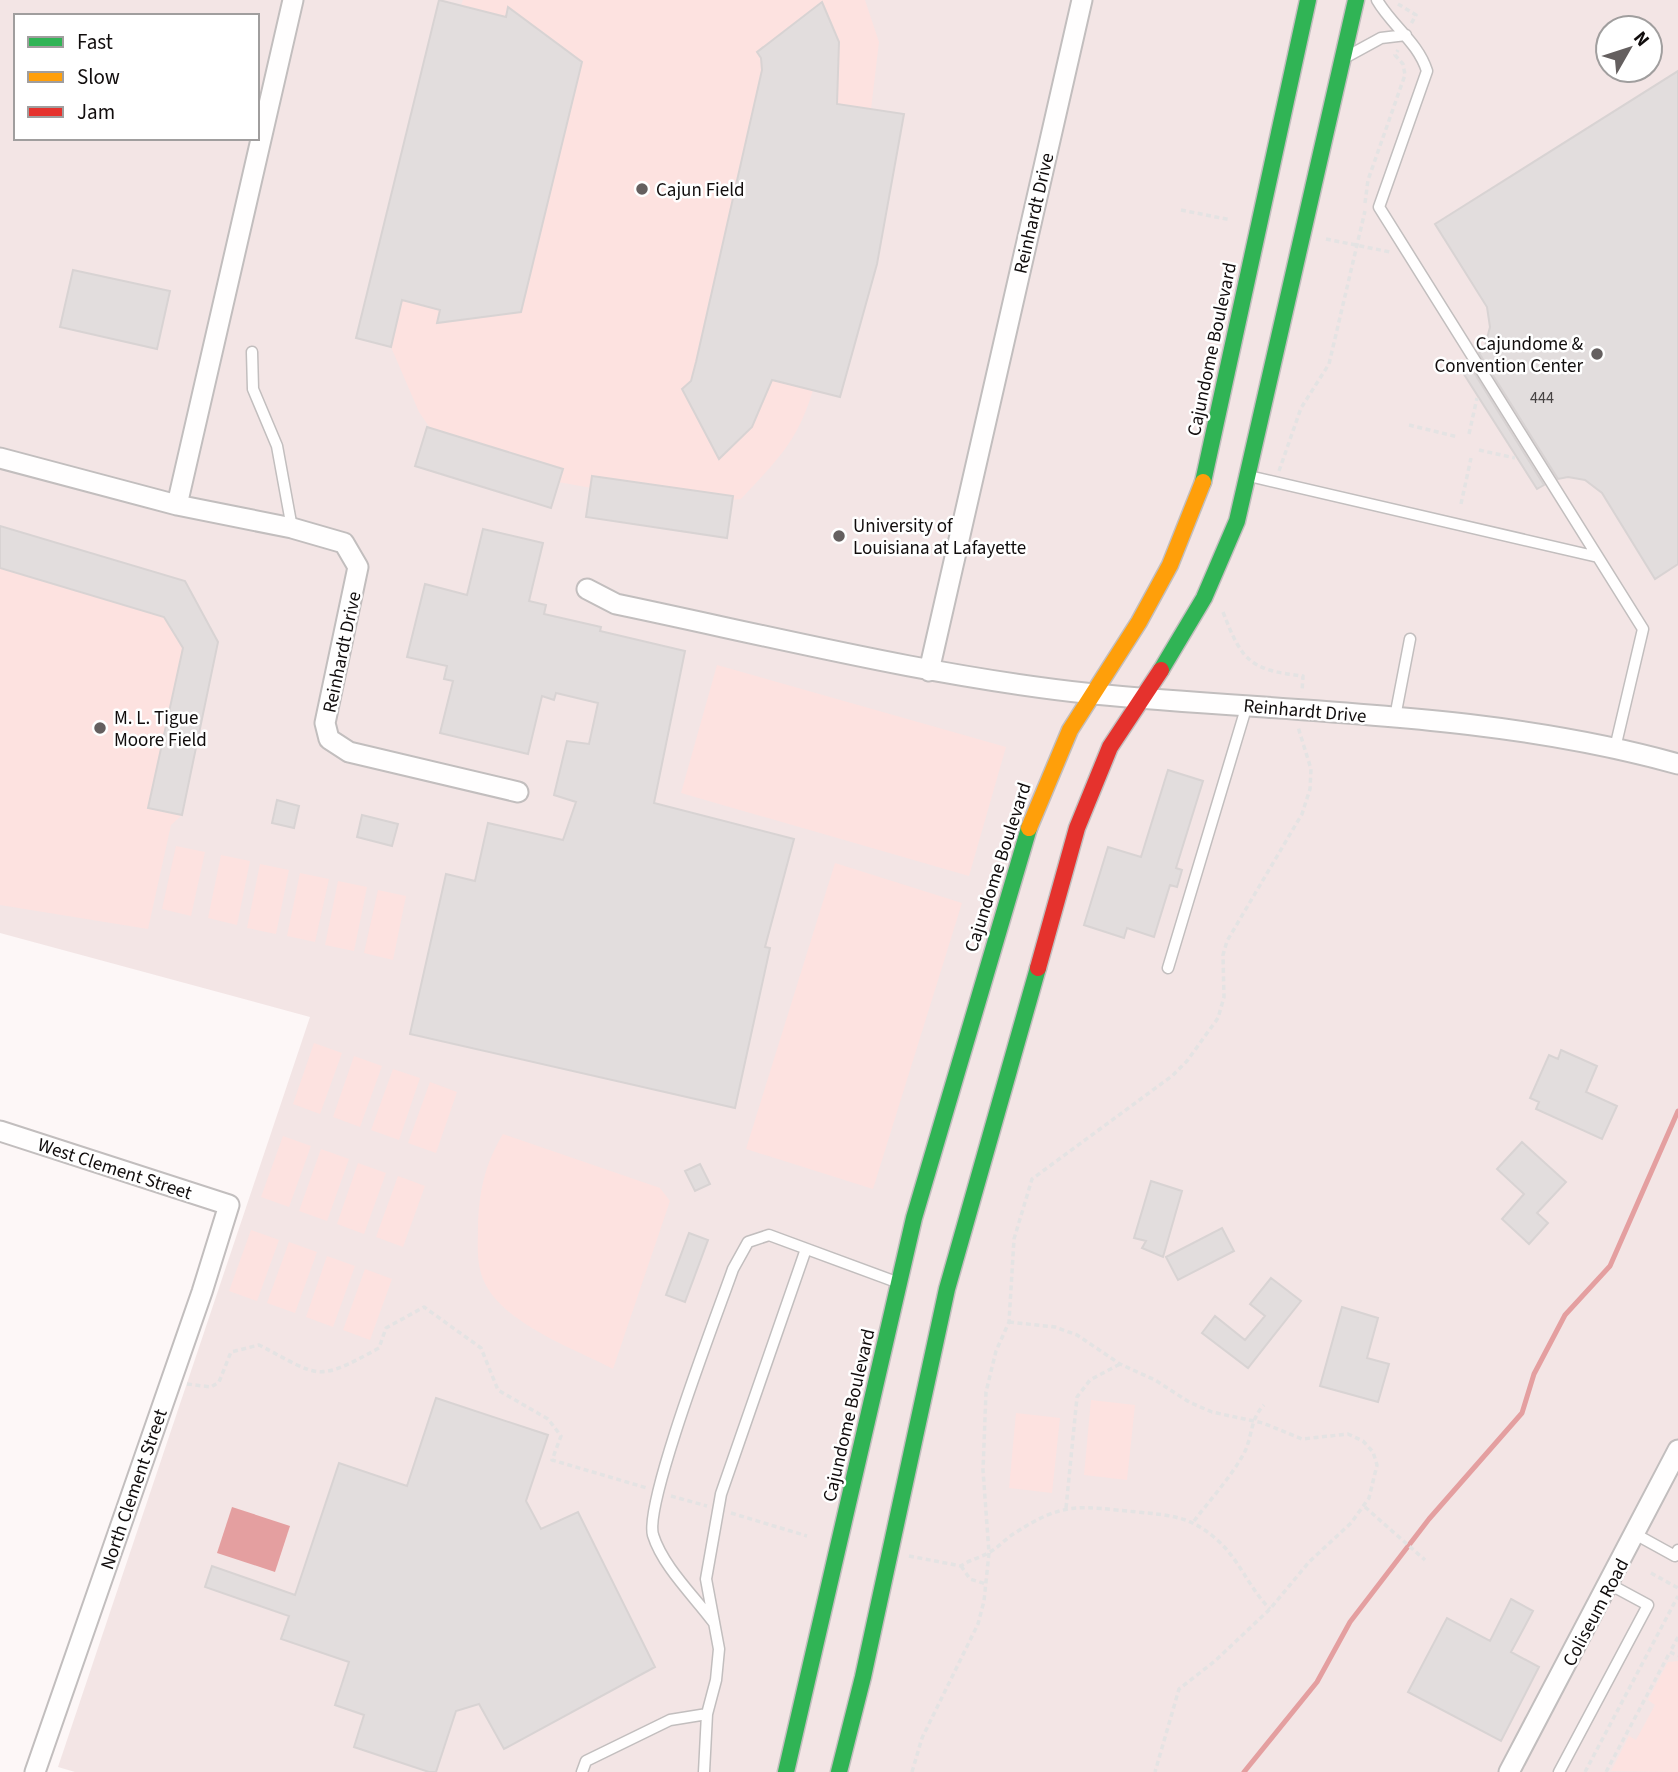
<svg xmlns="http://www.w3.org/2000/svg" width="1678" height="1772" viewBox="0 0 1678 1772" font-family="'Source Sans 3',sans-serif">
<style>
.built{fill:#f3e5e5;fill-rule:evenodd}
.green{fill:#fde2e0}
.water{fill:#e49fa0}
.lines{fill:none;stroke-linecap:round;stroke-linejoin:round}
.stream{stroke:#e49fa0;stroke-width:5}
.building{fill:#e2dddd;stroke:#d8d3d3;stroke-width:2}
.lane-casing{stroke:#c2bebe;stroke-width:13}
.street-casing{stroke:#c2bebe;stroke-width:23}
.fast-casing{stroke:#c2bebe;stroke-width:19}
.slow-casing{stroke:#c2bebe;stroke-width:19}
.jam-casing{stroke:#c2bebe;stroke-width:19}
.path{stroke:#e4e3e3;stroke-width:3.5;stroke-dasharray:5 3.5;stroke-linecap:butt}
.lane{stroke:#fffefe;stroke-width:10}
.street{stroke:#fffefe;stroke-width:19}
.fast{stroke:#30b455;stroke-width:16}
.slow{stroke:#ff9f0a;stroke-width:16}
.jam{stroke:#e5322d;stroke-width:16}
.poi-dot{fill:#645f5f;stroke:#fff;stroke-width:2.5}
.labels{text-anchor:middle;stroke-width:5;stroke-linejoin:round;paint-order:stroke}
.number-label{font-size:16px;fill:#464242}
.poi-label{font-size:19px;fill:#110d0d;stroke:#fff;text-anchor:start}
.street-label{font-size:19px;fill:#110d0d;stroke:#fff}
</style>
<rect width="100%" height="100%" fill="#fdf7f7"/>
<path class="built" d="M 0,0 L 1678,0 L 1678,1772 L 75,1772 L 58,1767 L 310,1017 L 0,933 ZM 16,16 L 257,16 L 257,138 L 16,138 ZM 1608,28 L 1650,28 L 1650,70 L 1608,70 Z"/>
<path class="green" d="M 439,0 L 461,5 L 463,0 L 865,0 L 879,42 L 871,109 L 904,114 L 877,264 L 840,397 L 813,390 C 797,443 777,460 741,499 L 686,505 L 536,478 L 439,441 L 419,412 L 391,347 L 356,338 Z
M 0,526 L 185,581 L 218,642 L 182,815 L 171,825 L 148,929 L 0,905 Z
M 717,665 L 1006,747 L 969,876 L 681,793 Z
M 176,846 L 205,852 L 191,916 L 162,909 Z
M 221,855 L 250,861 L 237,925 L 208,918 Z
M 835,863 L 962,903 L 873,1189 L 746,1149 Z
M 260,864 L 289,870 L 276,934 L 247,928 Z
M 300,873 L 329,879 L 315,942 L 287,936 Z
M 338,881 L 367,887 L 354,951 L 325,945 Z
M 378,890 L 406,896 L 393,960 L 364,953 Z
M 314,1043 L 342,1053 L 320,1114 L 293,1104 Z
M 354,1056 L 382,1066 L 360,1127 L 333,1117 Z
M 393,1069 L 420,1078 L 399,1140 L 371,1130 Z
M 430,1082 L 457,1092 L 436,1153 L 408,1143 Z
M 503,1134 L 660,1188 L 670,1201 L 613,1369 C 573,1348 501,1323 483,1279 C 476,1262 478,1243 478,1226 C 479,1191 485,1164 503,1134 Z
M 283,1136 L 311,1146 L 289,1207 L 261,1197 Z
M 321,1149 L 349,1159 L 327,1221 L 299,1211 Z
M 358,1163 L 386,1173 L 364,1234 L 337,1224 Z
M 398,1176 L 425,1186 L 403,1247 L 376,1237 Z
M 251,1230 L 279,1240 L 257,1301 L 229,1291 Z
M 289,1242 L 317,1252 L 295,1313 L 267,1303 Z
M 327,1256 L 355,1266 L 333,1327 L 306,1317 Z
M 365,1269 L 392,1279 L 370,1340 L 343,1330 Z
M 1091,1400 L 1135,1405 L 1127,1480 L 1084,1475 Z
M 1016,1413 L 1060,1418 L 1052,1493 L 1009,1488 Z
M 1678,1661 L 1678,1772 L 1611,1771 L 1629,1736 L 1636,1740 L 1655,1705 L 1648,1700 L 1668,1662 Z"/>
<path class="water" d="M 232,1507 L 290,1526 L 275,1572 L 217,1553 Z"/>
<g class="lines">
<path class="stream" d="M 1244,1772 L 1317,1682 L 1350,1622 L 1429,1519 L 1522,1413 L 1534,1374 L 1565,1315 L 1610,1266 L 1678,1111"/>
</g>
<path class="building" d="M 439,0 L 506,17 L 508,7 L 582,62 L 521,312 L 437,323 L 440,310 L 402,300 L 391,347 L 356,338 Z
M 822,2 L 839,42 L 837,104 L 904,114 L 877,264 L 840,397 L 772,380 L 752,427 L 719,459 L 682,389 L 691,381 L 696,362 L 762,70 L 761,58 L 757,52 Z
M 1678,71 L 1678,564 L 1655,579 L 1602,493 L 1585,480 L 1568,477 L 1558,479 L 1479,353 L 1485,346 L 1490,327 L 1487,307 L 1435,224 Z
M 73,270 L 170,291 L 157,349 L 60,327 Z
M 1468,363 L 1544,485 L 1537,489 L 1460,368 Z
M 427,427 L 563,469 L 551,508 L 415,466 Z
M 592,476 L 733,496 L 727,538 L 586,517 Z
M 0,526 L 185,581 L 218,642 L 182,815 L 148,808 L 183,648 L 164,617 L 0,568 Z
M 483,529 L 543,543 L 529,601 L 546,605 L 544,614 L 601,627 L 600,631 L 685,651 L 654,803 L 794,839 L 765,947 L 770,948 L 735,1108 L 410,1034 L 446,874 L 475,881 L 488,823 L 563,840 L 576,802 L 554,795 L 567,741 L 589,744 L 598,703 L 556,693 L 554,700 L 542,696 L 528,754 L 440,733 L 453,681 L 444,679 L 447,666 L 407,657 L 425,584 L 467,595 Z
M 1168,770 L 1203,781 L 1176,868 L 1182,870 L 1177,887 L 1170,885 L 1154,937 L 1127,928 L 1124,938 L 1084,925 L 1108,847 L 1141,857 Z
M 277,800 L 299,806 L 294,828 L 272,823 Z
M 362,815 L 398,824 L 392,846 L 357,837 Z
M 1561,1050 L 1597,1066 L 1586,1092 L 1617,1106 L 1602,1139 L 1536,1109 L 1539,1102 L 1530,1098 L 1549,1055 L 1558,1059 Z
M 1522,1142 L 1566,1182 L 1537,1213 L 1548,1223 L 1529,1244 L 1502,1219 L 1524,1194 L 1497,1169 Z
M 700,1164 L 710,1184 L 695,1191 L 685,1171 Z
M 1151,1181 L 1182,1191 L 1163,1257 L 1142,1248 L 1146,1241 L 1134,1238 Z
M 1222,1228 L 1234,1251 L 1178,1280 L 1166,1257 Z
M 689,1233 L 708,1240 L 685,1302 L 666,1295 Z
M 1271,1278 L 1301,1301 L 1248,1368 L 1202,1333 L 1215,1316 L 1245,1340 L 1265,1316 L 1250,1304 Z
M 1342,1307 L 1378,1318 L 1367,1358 L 1389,1364 L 1378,1402 L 1320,1386 Z
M 436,1398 L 548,1435 L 526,1501 L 541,1529 L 578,1512 L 655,1667 L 504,1749 L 479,1704 L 456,1711 L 436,1772 L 429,1772 L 354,1747 L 364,1715 L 335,1705 L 349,1662 L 281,1639 L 289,1616 L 205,1587 L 212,1566 L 295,1595 L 339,1463 L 407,1486 Z
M 1511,1599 L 1533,1611 L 1511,1652 L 1539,1667 L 1501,1741 L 1408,1692 L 1447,1618 L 1490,1641 Z"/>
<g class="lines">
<g class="lane-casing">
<path id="lane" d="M 1377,0 C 1392,26 1418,42 1427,71 L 1379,207 L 1643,629 L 1615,748
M 1348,56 L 1381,38 L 1406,35
M 252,352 L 253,389 L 277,446 L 292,528
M 1249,476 L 1598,557
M 1395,717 L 1410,639
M 1168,968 L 1247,705
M 1635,1534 L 1675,1556 L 1678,1550
M 714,1623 C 695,1597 663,1567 653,1535 C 644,1503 718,1312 733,1269 L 748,1242 L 769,1235 L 899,1283
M 582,1772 L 586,1761 L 670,1720 L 707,1714
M 704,1772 L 707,1714 L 716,1680 L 719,1649 L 706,1579 L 721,1494 L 806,1249
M 1559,1772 L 1648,1605 L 1609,1584"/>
</g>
<g class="street-casing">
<path id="street" d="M 0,458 L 177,505 L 292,528 L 344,543 L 358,567 L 325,723 L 329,739 L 349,752 L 518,792
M 177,505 L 293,0
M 587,589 L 616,604 C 774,637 932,677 1094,694 C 1288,713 1488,711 1678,764
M 929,671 L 1082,0
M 0,1131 L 229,1205 L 202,1292 L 35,1772
M 1509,1772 L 1678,1450"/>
</g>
<g class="fast-casing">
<path id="fast" d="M 1203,482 L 1308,0
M 1161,670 L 1204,598 L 1237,521 L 1356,0
M 786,1772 L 914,1218 L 1029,828
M 839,1772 L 863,1677 L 947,1289 L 1038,968"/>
</g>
<g class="slow-casing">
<path id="slow" d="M 1029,828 L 1070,730 L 1139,622 L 1170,565 L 1203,482"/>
</g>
<g class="jam-casing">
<path id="jam" d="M 1038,968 L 1077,828 L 1110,747 L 1161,670"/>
</g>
<path class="path" d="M 1398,4 L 1416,15 L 1411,24
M 1365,203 L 1368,180 L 1405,75 L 1403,64 L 1395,55 L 1398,50
M 1181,210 L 1231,220
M 1326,239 L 1390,252
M 1409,425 L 1458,437
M 1469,434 L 1477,398
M 1479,450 L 1515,458
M 1279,471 L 1301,408 L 1329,364 L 1365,211
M 1461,504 L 1471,458
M 1223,612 C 1242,662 1251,670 1303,676 L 1302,692
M 1009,1322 L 1055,1327 L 1077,1335 L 1120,1364 L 1155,1380 L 1189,1402 L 1212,1412 L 1263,1423 L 1302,1439 L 1348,1434 L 1363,1441 L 1373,1452 L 1377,1465 L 1369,1498 L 1351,1523 L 1309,1562 L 1270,1609 L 1215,1661 L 1179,1689 L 1155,1772
M 187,1384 L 211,1387 L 219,1382 L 231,1352 L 259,1345 C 321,1377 315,1383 379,1348 L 386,1328 L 424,1307 L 481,1348 L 498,1390 L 548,1419 L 561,1436 L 552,1460 L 647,1488
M 671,1496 L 707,1506
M 1365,1507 L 1425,1560
M 1066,1508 L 1077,1397 L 1090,1380 L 1120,1364
M 731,1513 L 807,1536
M 1194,1521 C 1210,1500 1230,1478 1243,1455 C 1253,1438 1249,1420 1264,1405
M 909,1556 L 961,1566 C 971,1559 980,1558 990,1552 C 999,1547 1006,1538 1015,1533 C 1065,1500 1082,1507 1137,1512 C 1168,1515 1190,1516 1215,1538 C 1239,1558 1248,1587 1270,1609
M 961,1566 L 970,1579 L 986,1584
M 1651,1573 L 1678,1588
M 1678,1637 L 1670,1652 L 1678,1656
M 912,1772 L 922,1738 L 978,1624 L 984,1601 L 989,1553 L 983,1470 L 986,1392 L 996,1351 L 1009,1322 L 1014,1239 L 1032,1179 L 1172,1076 L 1187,1061 L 1218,1018 L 1224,997 L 1223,955 L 1227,941 L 1302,814 L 1310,789 L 1311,769 L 1298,727
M 1585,1772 L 1678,1596
M 1606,1772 L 1670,1652"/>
<use href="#lane" class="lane"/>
<use href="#street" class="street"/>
<use href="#fast" class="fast"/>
<use href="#slow" class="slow"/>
<use href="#jam" class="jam"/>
</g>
<g class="poi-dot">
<circle cx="642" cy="189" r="7"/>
<circle cx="1597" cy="354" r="7"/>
<circle cx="839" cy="536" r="7"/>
<circle cx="100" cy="728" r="7"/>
</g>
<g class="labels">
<g class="number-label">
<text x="1542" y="403">444</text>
</g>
<g class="poi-label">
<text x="656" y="196">Cajun Field</text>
<text x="1583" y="350" text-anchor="end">Cajundome &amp;<tspan x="1583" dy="22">Convention Center</tspan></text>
<text x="853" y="532">University of<tspan x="853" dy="22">Louisiana at Lafayette</tspan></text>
<text x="114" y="724">M. L. Tigue<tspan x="114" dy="22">Moore Field</tspan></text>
</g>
<g class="street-label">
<text transform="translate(1033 213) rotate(-77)" y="7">Reinhardt Drive</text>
<text transform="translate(1211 349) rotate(-78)" y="7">Cajundome Boulevard</text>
<text transform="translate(341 652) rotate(-78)" y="7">Reinhardt Drive</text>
<text transform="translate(1305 710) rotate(5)" y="7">Reinhardt Drive</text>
<text transform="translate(997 867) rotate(-72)" y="7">Cajundome Boulevard</text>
<text transform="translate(115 1168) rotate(18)" y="7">West Clement Street</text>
<text transform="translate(848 1415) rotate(-77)" y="7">Cajundome Boulevard</text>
<text transform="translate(133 1489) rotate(-71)" y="7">North Clement Street</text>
<text transform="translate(1595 1612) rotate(-62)" y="7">Coliseum Road</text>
</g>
</g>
<rect x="14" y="14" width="245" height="126" fill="#ffffff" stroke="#a09e9e" stroke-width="2"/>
<rect x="28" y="37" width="35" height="10" fill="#30b455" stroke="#a09e9e" stroke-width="2"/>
<text x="77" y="49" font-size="21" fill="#110d0d">Fast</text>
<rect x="28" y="72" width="35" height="10" fill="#ff9f0a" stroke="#a09e9e" stroke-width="2"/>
<text x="77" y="84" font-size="21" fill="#110d0d">Slow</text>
<rect x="28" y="107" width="35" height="10" fill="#e5322d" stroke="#a09e9e" stroke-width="2"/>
<text x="77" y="119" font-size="21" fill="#110d0d">Jam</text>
<g transform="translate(1629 49) rotate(51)"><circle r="33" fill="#ffffff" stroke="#a09e9e" stroke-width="2"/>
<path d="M0-5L12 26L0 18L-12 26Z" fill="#645f5f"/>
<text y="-10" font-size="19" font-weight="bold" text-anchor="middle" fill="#110d0d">N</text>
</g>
</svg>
